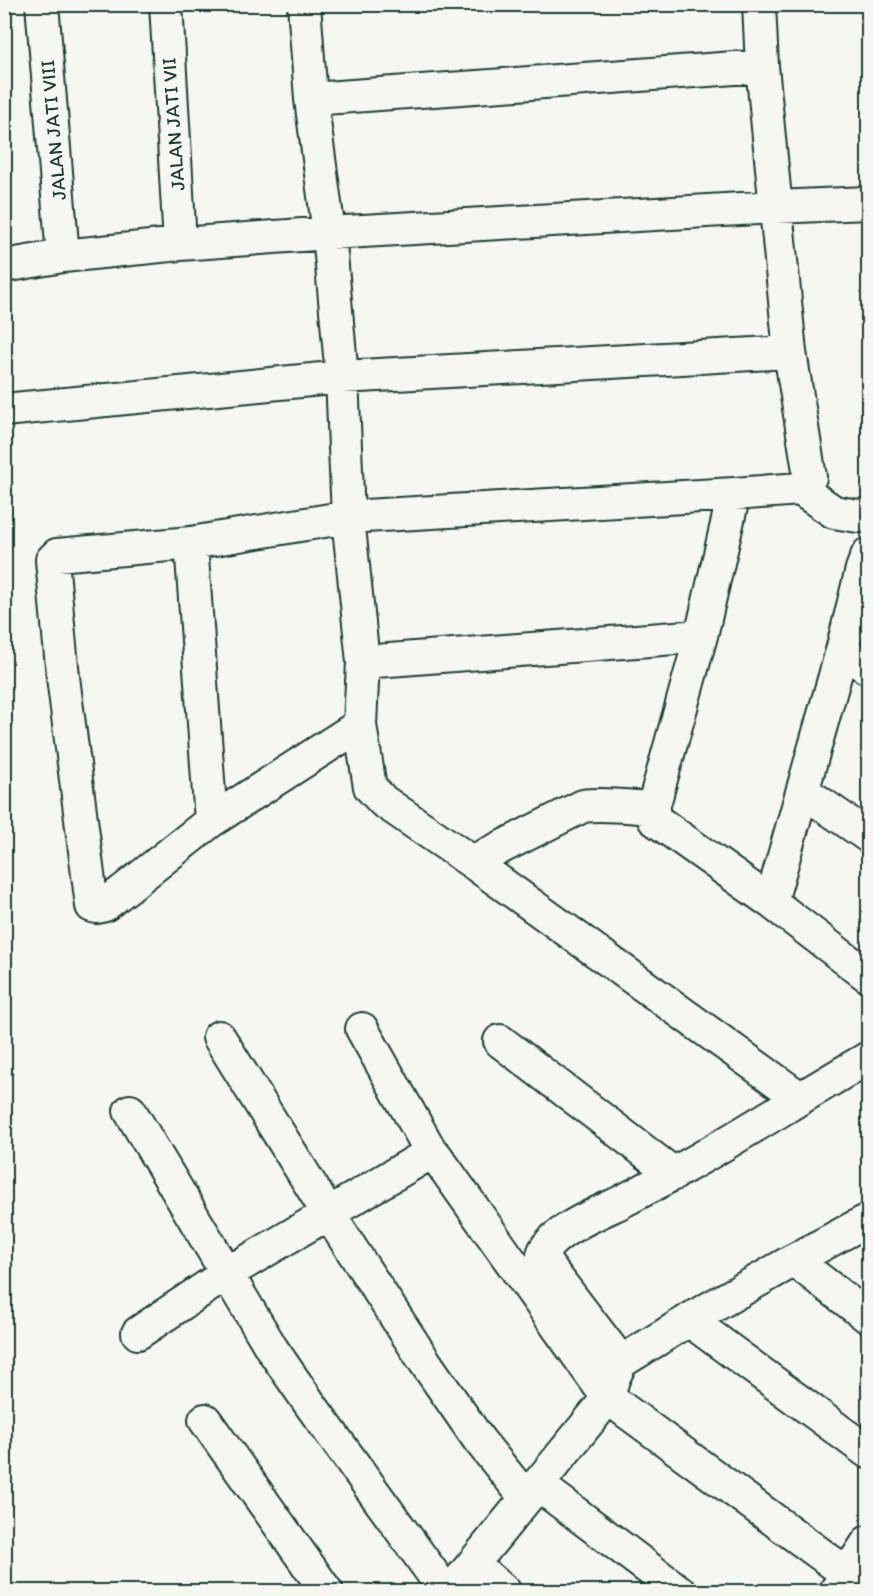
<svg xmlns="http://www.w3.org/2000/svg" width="873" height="1596" viewBox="0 0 873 1596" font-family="Itim,sans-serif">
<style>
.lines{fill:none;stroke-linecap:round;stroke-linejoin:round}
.minor-casing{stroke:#1f3d34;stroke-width:36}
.minor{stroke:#f6f6f2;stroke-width:32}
.labels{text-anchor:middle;stroke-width:4.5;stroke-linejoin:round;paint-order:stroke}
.street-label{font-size:20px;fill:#1f3d34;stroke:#f6f6f2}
</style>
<rect width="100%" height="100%" fill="#f6f6f2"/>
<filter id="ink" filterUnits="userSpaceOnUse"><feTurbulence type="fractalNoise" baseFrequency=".0167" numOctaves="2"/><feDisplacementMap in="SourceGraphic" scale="12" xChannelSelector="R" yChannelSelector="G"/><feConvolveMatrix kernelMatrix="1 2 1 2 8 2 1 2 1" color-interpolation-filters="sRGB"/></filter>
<g filter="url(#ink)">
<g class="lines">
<g class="minor-casing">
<path id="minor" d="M 42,4 L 63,256
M 166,4 L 180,244
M 304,4 L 311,99 L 329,233 L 342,377 L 348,517 L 363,662 L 360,725 L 370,787 L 383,801 L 472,862 L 800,1098
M 311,99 L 762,66
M 4,266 L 63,256 L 180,244 L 329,233 L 775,207 L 868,203
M 4,410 L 342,377 L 790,352
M 800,489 L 834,512 L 858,516 L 868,515
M 734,494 L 701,636 L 653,808 L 654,819 L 771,902 L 868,976
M 191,543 L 211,821
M 842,651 L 868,668
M 363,662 L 701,636
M 360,725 L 211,821 L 105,905 L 97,907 L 92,906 L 63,677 L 52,560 L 57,555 L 191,543 L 348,517 L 734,494 L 800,489 L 810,477 L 790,352 L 762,66 L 759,4
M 803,791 L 868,836
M 472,862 L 583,806 C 603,803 631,807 653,808
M 771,902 L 842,651 L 862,569 L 868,554
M 362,1029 L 433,1155
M 219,1037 L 328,1213 L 425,1362 L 479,1440 L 526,1498
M 500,1041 L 674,1174
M 130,1111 L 272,1349 L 310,1404 L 446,1592
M 794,1260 L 868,1317
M 689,1320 L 868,1452
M 138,1333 L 226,1274 L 427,1155 L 436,1156 L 608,1398 L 868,1589
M 621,1362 L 543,1260 C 538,1237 602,1211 619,1203 C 705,1159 785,1106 868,1058
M 205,1420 L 327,1592
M 537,1484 L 680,1592
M 473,1564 L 505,1592
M 450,1592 L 608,1398 L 613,1379 L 621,1362 L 689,1320 L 794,1260 L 868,1220
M 835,1592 L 868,1542"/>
</g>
<use href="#minor" class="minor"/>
</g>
</g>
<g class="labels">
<g class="street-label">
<text transform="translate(173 124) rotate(-94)" y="7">JALAN JATI VII</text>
<text transform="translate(53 130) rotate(-95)" y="7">JALAN JATI VIII</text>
</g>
</g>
<rect width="873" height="1596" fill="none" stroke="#f6f6f2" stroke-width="24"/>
<rect x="12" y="12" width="849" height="1572" fill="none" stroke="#1f3d34" stroke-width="2" filter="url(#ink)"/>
</svg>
